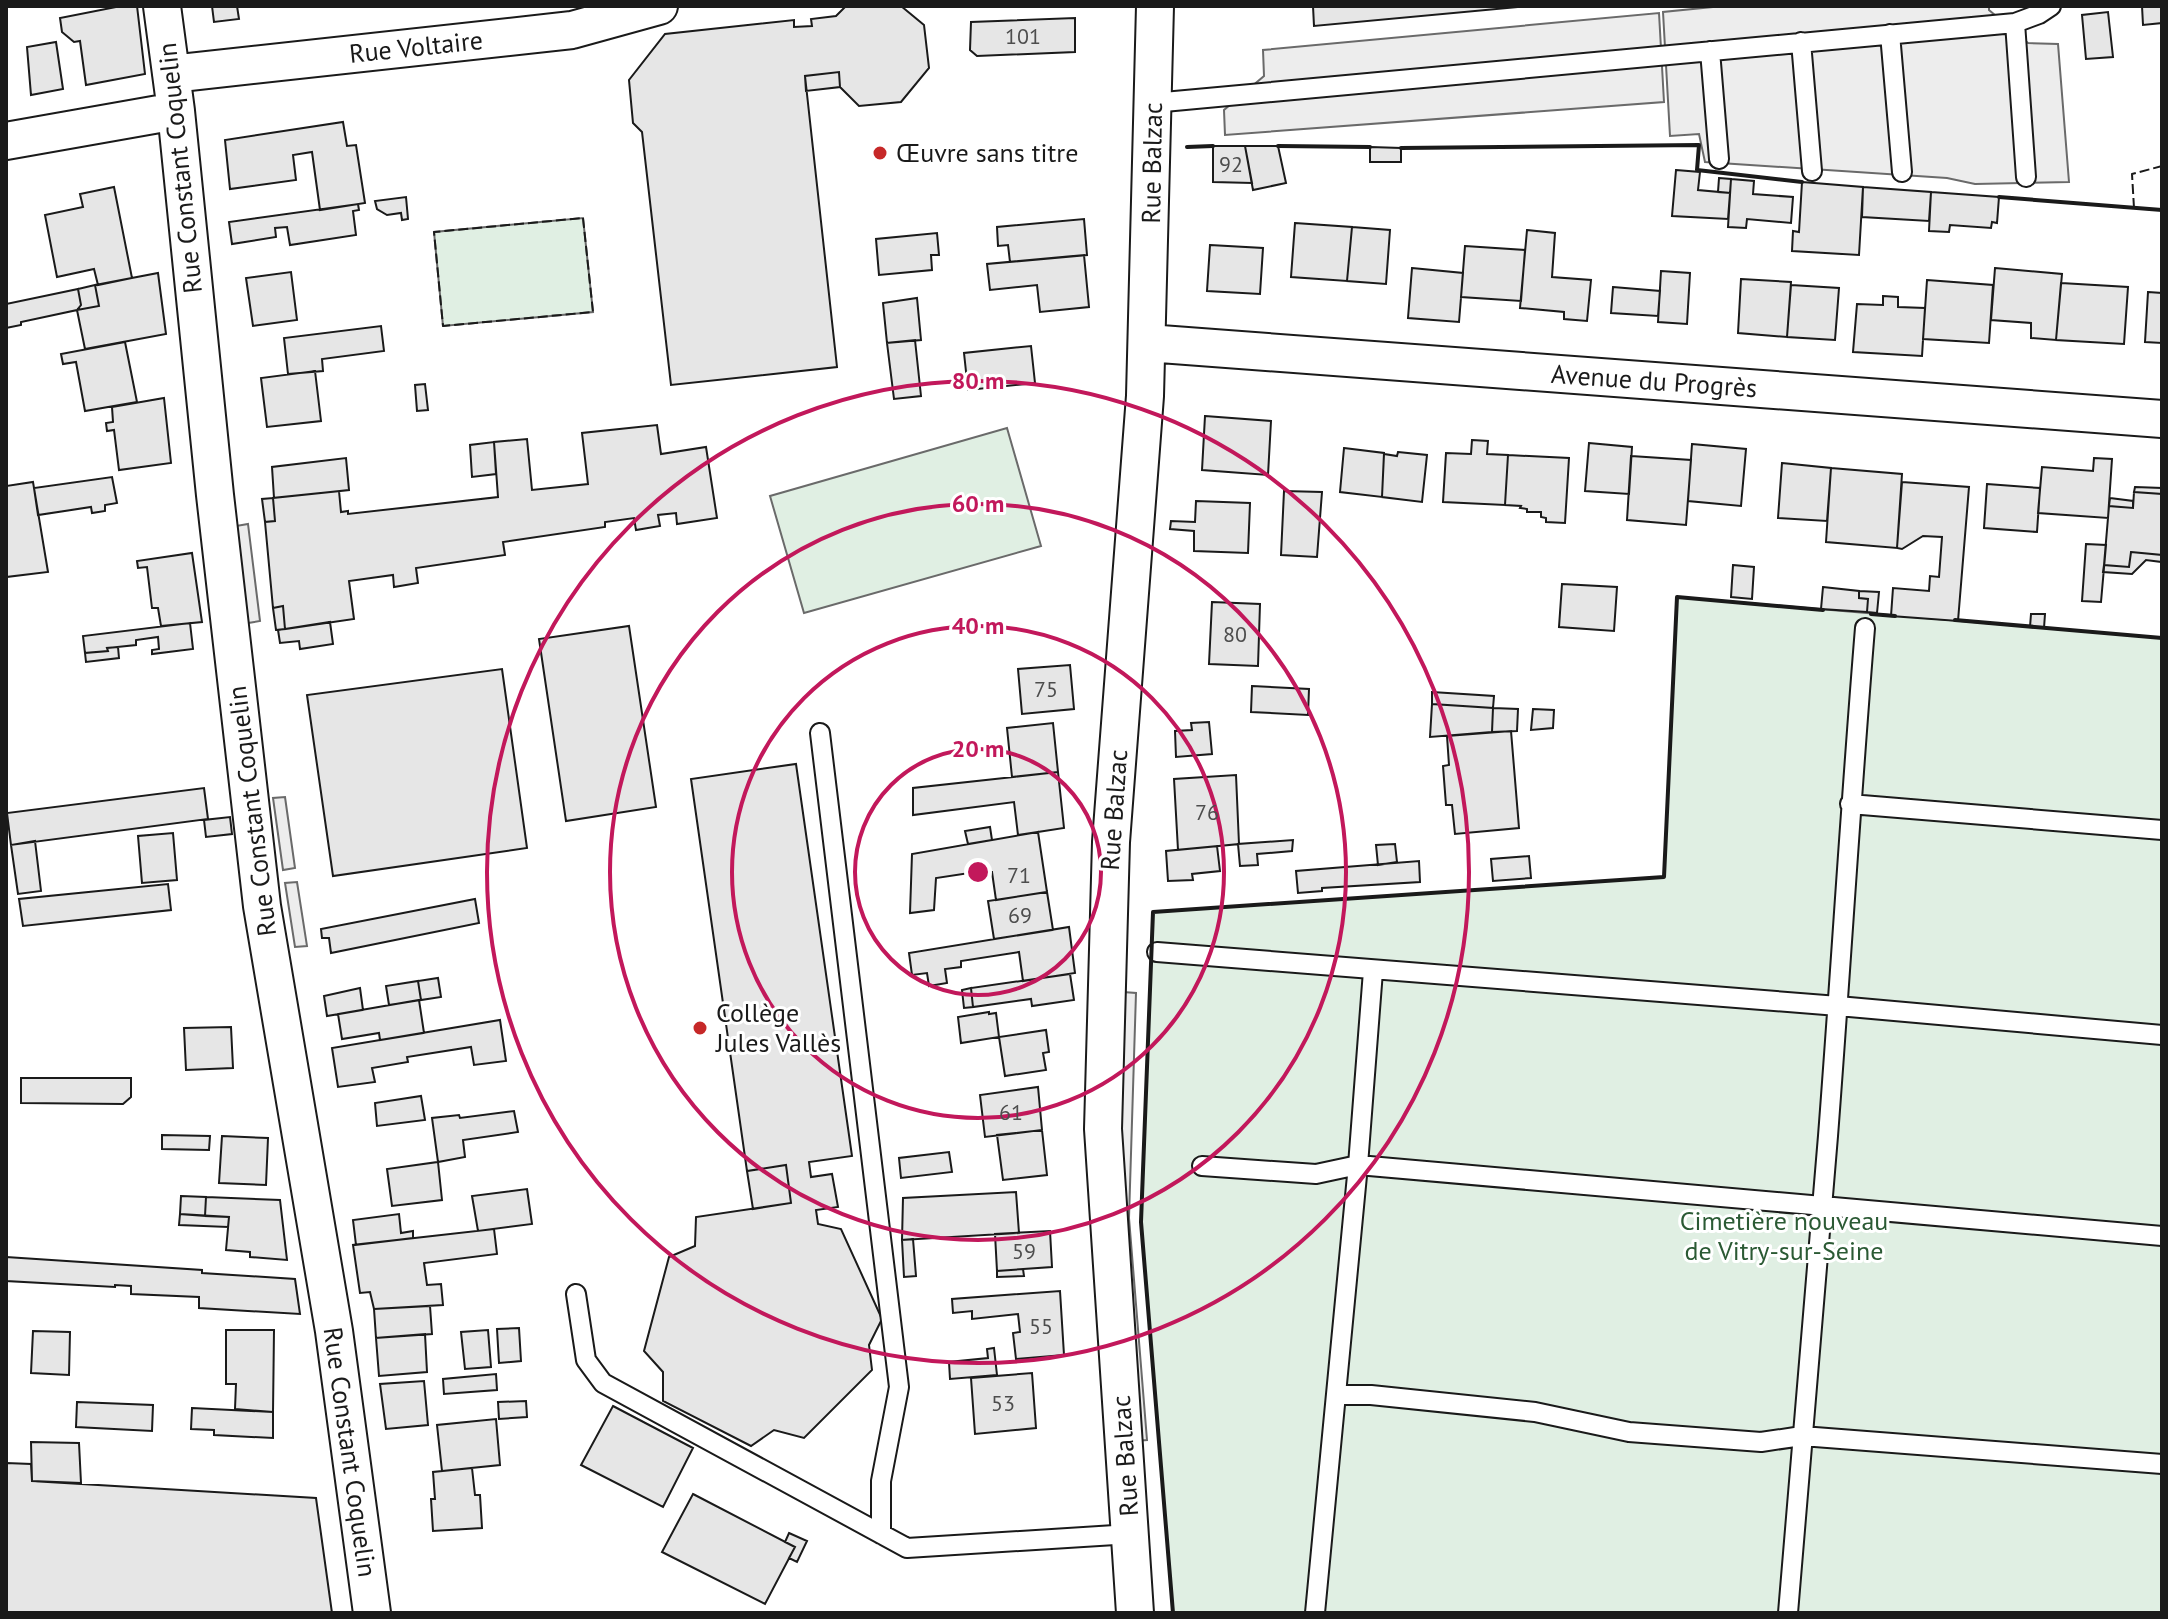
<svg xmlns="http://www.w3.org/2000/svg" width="2168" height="1619" viewBox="0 0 2168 1619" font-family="'PT Sans',sans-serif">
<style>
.green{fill:#e0efe3;stroke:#6a6a6a;stroke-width:2}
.parking{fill:#ededed;stroke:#6a6a6a;stroke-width:2}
.building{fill:#e6e6e6;stroke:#1a1a1a;stroke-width:2}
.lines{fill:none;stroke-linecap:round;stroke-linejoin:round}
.lane-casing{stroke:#1a1a1a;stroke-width:22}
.street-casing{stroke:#1a1a1a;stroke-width:40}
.lane{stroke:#fff;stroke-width:18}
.street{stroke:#fff;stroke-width:36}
.fence{stroke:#1a1a1a;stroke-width:2;stroke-dasharray:10 4;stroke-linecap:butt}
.wall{stroke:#1a1a1a;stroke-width:4}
.ring{fill:none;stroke:#c2185b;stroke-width:4}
.poi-dot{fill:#c62828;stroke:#fff;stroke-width:3}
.labels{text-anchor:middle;stroke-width:6;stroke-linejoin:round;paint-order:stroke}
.number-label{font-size:22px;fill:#4d4d4d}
.street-label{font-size:26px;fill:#1a1a1a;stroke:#fff}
.poi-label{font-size:26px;fill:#1a1a1a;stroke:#fff;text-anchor:start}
.park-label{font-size:26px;fill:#2b5a34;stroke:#fff}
.centre{fill:#c2185b;stroke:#fff;stroke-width:4}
.ring-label{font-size:24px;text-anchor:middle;font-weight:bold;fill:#c2185b;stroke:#fff;stroke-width:6;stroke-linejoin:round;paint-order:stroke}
</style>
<rect width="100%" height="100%" fill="#fff"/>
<path class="green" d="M 583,218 L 593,312 L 443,326 L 434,232 Z
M 1007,428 L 1041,546 L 804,613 L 770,496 Z
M 1677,597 L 2162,638 L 2162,1613 L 1173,1613 L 1141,1222 L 1153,912 L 1664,877 Z"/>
<path class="parking" d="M 1723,6 L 1989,6 L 1989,10 L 2028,43 L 2058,44 L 2069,182 L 1975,184 L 1947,178 L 1705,162 L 1699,134 L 1670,136 L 1663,12 Z
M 1659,13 L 1664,102 L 1225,135 L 1224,110 L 1264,76 L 1263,50 Z
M 248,524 L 260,621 L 248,623 L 236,526 Z
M 285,797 L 295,868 L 283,870 L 273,798 Z
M 297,882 L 307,946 L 295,947 L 285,883 Z
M 1123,992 L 1136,993 L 1129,1218 L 1147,1440 L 1135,1441 L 1117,1229 Z"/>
<path class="building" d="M 121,6 L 137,6 L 145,74 L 86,85 L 80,41 L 74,42 L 62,32 L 60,18 Z
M 212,6 L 237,6 L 239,19 L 214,22 Z
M 846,6 L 901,6 L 924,25 L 929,68 L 901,102 L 859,106 L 840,87 L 839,72 L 805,76 L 837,367 L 671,385 L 642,132 L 633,123 L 629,80 L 665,34 L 794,20 L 794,27 L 812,26 L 811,19 L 836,16 Z
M 1313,6 L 1529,6 L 1314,26 Z
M 2142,6 L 2162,6 L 2162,23 L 2143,25 Z
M 2108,12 L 2113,57 L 2086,59 L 2082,15 Z
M 1075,18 L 1075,52 L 977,56 L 970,50 L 971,22 Z
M 56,42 L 63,89 L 31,95 L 27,47 Z
M 839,72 L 840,87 L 806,91 L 805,76 Z
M 343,122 L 347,146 L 356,145 L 365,203 L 320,210 L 312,152 L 293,155 L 296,180 L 230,189 L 225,140 Z
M 1213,146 L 1245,146 L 1252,183 L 1213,182 Z
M 1245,146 L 1278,146 L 1286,183 L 1253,190 Z
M 1370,147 L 1401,148 L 1401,162 L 1370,162 Z
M 1676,170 L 1700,172 L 1698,190 L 1730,193 L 1728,219 L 1672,216 Z
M 1719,178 L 1731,179 L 1730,193 L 1718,192 Z
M 1731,179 L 1754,181 L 1753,194 L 1793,197 L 1791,223 L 1747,219 L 1746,228 L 1728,227 Z
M 1802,182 L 1863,187 L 1859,255 L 1792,251 L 1793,231 L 1799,232 Z
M 114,187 L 132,278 L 98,285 L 94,269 L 57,277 L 45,215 L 83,207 L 80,194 Z
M 1863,187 L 1931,192 L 1929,221 L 1862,217 Z
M 1931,192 L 1999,197 L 1997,223 L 1992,222 L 1991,228 L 1950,225 L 1949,232 L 1929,231 Z
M 406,197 L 408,219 L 402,220 L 401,213 L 387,215 L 377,209 L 375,201 Z
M 358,204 L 359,210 L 353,211 L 356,235 L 290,245 L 287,227 L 275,228 L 276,237 L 232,244 L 229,222 Z
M 1084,219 L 1087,255 L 1010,262 L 1008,245 L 998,246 L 997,227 Z
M 1295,223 L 1352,227 L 1347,281 L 1291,277 Z
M 1352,227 L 1390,230 L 1386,284 L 1347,281 Z
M 1527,230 L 1555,233 L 1552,277 L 1591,280 L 1587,321 L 1564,319 L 1564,312 L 1520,308 Z
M 937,233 L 939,255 L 931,255 L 932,270 L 879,275 L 876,239 Z
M 1210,245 L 1263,248 L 1260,294 L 1207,291 Z
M 1465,246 L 1525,250 L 1521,301 L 1461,297 Z
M 1084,255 L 1089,307 L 1040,312 L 1037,285 L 990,290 L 987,264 Z
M 1412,268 L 1463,273 L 1459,322 L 1408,318 Z
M 1995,268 L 2062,274 L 2056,340 L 2031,338 L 2031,323 L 1991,320 Z
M 1661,271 L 1690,273 L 1687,324 L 1658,322 Z
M 291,272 L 297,320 L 253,326 L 246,278 Z
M 158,273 L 166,334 L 85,349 L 77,310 L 99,306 L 95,285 Z
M 1741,279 L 1791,282 L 1787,337 L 1738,333 Z
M 1927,280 L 1993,285 L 1989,343 L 1923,339 Z
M 2061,283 L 2128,287 L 2124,344 L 2056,340 Z
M 95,285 L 99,306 L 77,310 L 81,305 L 78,289 Z
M 1791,285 L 1839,288 L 1835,340 L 1787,337 Z
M 1613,287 L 1660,291 L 1658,316 L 1611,313 Z
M 78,289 L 81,305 L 77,310 L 21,322 L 21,325 L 6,328 L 6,304 Z
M 2148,292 L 2162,293 L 2162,343 L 2145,342 Z
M 1883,296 L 1898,297 L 1898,307 L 1925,308 L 1922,356 L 1853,352 L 1857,304 L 1883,305 Z
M 917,298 L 921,340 L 887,343 L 883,303 Z
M 381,326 L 384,351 L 322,359 L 323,371 L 288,374 L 284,338 Z
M 915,340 L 921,396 L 894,399 L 887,343 Z
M 125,342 L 137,402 L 85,411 L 76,362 L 63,364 L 61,354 Z
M 1031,346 L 1035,383 L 968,390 L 964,353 Z
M 315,371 L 321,421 L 267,427 L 261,378 Z
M 425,384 L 428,410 L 417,411 L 415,385 Z
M 164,398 L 171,463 L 119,470 L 114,430 L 107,431 L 106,423 L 113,422 L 112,407 Z
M 1205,416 L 1271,421 L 1268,475 L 1202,470 Z
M 657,425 L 661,454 L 706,447 L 717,518 L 677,524 L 676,513 L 658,515 L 660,526 L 636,530 L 634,518 L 605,522 L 605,527 L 503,542 L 505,555 L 416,568 L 418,583 L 394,587 L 393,575 L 349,581 L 354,619 L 285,629 L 283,606 L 273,608 L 265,522 L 275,521 L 273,498 L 339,491 L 341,512 L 348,511 L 348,514 L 498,497 L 494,442 L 527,439 L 532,490 L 588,484 L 582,433 Z
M 1472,440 L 1488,441 L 1487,454 L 1508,455 L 1505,505 L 1443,502 L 1446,453 L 1471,454 Z
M 494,442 L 496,474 L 472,477 L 470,445 Z
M 1589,443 L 1632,447 L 1629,494 L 1585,491 Z
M 1692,444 L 1746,449 L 1741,506 L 1688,501 Z
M 1344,448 L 1384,453 L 1382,497 L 1340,492 Z
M 1398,452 L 1427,455 L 1422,502 L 1382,497 L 1384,454 L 1397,456 Z
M 1508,455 L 1569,458 L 1565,523 L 1546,522 L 1546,518 L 1541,517 L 1541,512 L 1527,512 L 1527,509 L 1520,508 L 1521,506 L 1505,505 Z
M 1631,456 L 1691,460 L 1686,525 L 1627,520 Z
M 346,458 L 349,490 L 274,498 L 272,467 Z
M 2094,458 L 2112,459 L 2108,518 L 2038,513 L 2042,467 L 2093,471 Z
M 1782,463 L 1831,468 L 1827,521 L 1778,518 Z
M 1831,468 L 1902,474 L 1897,548 L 1826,542 Z
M 112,477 L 117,503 L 105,505 L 105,511 L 92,513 L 91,507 L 38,515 L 34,488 Z
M 33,482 L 48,572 L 6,577 L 6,486 Z
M 1902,482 L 1969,487 L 1958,621 L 1891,616 L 1893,588 L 1929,591 L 1930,576 L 1939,577 L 1942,537 L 1923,536 L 1902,549 L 1897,548 Z
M 1987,484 L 2040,488 L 2037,532 L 1984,528 Z
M 2135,487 L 2162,488 L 2162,494 L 2134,492 Z
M 1284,491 L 1322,492 L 1317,557 L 1281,555 Z
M 2134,492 L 2162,494 L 2162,555 L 2131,552 L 2129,567 L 2104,565 L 2109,506 L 2133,508 Z
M 273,498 L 275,521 L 265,522 L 262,499 Z
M 2110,498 L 2133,501 L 2133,508 L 2109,506 Z
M 1196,501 L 1250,503 L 1248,553 L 1194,551 L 1194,531 L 1170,529 L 1171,521 L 1195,522 Z
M 2086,544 L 2106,545 L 2101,602 L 2082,601 Z
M 2131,552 L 2162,555 L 2162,562 L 2146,560 L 2132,574 L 2103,572 L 2104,565 L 2129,567 Z
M 192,553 L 202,622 L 161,626 L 158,608 L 152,608 L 147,567 L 138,568 L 137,561 Z
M 1733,565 L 1754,567 L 1752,599 L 1731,597 Z
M 1562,584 L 1617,587 L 1614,631 L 1559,627 Z
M 1823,587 L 1859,591 L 1859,598 L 1868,599 L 1867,612 L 1821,609 Z
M 1859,591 L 1879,592 L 1877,613 L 1867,612 L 1868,599 L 1859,598 Z
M 1212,602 L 1260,604 L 1258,666 L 1209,664 Z
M 283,606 L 285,629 L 276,630 L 273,608 Z
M 2031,614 L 2045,614 L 2044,628 L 2030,627 Z
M 330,622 L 333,644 L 300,649 L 299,641 L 280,643 L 278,630 Z
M 190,623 L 193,649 L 152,654 L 152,650 L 159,649 L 158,637 L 136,640 L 136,645 L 107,648 L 108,651 L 85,653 L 83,636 Z
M 629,626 L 656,807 L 566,821 L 539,639 Z
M 118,647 L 119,658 L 86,662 L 85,653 L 108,651 L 107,648 Z
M 1070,665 L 1074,709 L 1022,714 L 1018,669 Z
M 502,669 L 527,848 L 333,876 L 307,695 Z
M 1252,686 L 1309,689 L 1308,715 L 1251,712 Z
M 1432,692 L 1494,696 L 1493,708 L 1432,704 Z
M 1432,704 L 1493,708 L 1492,732 L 1430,737 Z
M 1493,708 L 1518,709 L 1517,731 L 1492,732 Z
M 1533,709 L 1554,710 L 1553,728 L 1531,730 Z
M 1209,722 L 1212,754 L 1176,757 L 1175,731 L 1192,730 L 1191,723 Z
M 1053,723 L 1058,772 L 1012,777 L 1007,728 Z
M 1511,731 L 1519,828 L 1455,834 L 1452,805 L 1446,805 L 1443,766 L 1449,765 L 1447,736 Z
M 796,764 L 852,1156 L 809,1162 L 811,1177 L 832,1174 L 838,1207 L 816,1210 L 818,1224 L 841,1229 L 882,1319 L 869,1345 L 872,1370 L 804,1438 L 774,1430 L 751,1446 L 663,1401 L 663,1372 L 644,1351 L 669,1257 L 695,1246 L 696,1217 L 791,1203 L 786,1165 L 747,1171 L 691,779 Z
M 1058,772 L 1064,828 L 1018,835 L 1014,802 L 913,815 L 913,788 Z
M 1236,775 L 1239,844 L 1178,850 L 1174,779 Z
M 204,788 L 208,819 L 11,845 L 7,813 Z
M 230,817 L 232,834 L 206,837 L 204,820 Z
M 990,827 L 992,840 L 968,844 L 965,831 Z
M 1038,832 L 1047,892 L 996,900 L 992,872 L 976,872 L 936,878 L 934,910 L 910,913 L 912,854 Z
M 173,833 L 177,880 L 142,883 L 138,836 Z
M 1293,840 L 1292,851 L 1257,854 L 1258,865 L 1240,866 L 1238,844 Z
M 35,841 L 41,891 L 18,894 L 11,845 Z
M 1395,844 L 1397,862 L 1378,865 L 1376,845 Z
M 1217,846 L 1220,871 L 1192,874 L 1193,880 L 1168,881 L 1166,851 Z
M 1529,856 L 1531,878 L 1493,881 L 1491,859 Z
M 1419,861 L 1420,882 L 1322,888 L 1322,891 L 1298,893 L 1296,871 Z
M 168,884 L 171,910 L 23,926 L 19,899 Z
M 1047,892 L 1053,930 L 994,939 L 988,901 Z
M 475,899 L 479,923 L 331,953 L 329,938 L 322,938 L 321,929 Z
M 1069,927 L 1075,973 L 1023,981 L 1019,952 L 961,961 L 961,967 L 945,969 L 947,983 L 929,986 L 927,973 L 912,975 L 909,953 Z
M 1070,974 L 1074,1000 L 1032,1006 L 1031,999 L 973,1007 L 971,988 Z
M 438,978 L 441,997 L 421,1000 L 418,981 Z
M 418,981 L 421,1000 L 389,1005 L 386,986 Z
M 360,988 L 363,1010 L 327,1016 L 324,996 Z
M 971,988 L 973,1007 L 964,1008 L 962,990 Z
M 419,1000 L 424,1033 L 380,1040 L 379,1033 L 342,1039 L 338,1014 Z
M 989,1012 L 989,1014 L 996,1013 L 999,1037 L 961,1043 L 958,1017 Z
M 500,1020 L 506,1061 L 474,1065 L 471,1047 L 407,1057 L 408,1062 L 372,1068 L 375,1082 L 338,1087 L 332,1048 Z
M 231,1027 L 233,1068 L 186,1070 L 184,1028 Z
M 1046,1030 L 1049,1052 L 1043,1053 L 1046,1070 L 1005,1076 L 999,1037 Z
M 21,1078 L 131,1078 L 131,1097 L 123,1104 L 21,1103 Z
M 1038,1087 L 1042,1130 L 985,1137 L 980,1095 Z
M 421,1096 L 425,1120 L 377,1126 L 375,1103 Z
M 514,1111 L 518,1132 L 463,1140 L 465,1157 L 438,1162 L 432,1118 L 459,1115 L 460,1118 Z
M 1042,1130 L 1047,1175 L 1003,1180 L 997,1135 Z
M 162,1135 L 210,1136 L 209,1150 L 162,1149 Z
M 222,1136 L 268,1138 L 266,1185 L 219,1183 Z
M 949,1152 L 952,1172 L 901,1178 L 899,1158 Z
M 438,1162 L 442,1200 L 392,1206 L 387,1169 Z
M 786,1165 L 791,1203 L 753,1209 L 747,1171 Z
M 527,1189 L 532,1224 L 478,1231 L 472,1196 Z
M 1016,1192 L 1019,1233 L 902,1240 L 903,1198 Z
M 181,1196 L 206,1197 L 205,1216 L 180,1214 Z
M 206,1197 L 280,1200 L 287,1260 L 250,1257 L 250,1252 L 226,1250 L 229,1217 L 205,1216 Z
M 180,1214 L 229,1217 L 228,1227 L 179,1225 Z
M 399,1214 L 401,1233 L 413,1231 L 413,1238 L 356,1245 L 353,1220 Z
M 494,1229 L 497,1254 L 424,1263 L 427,1285 L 441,1284 L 443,1305 L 374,1309 L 370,1292 L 360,1293 L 353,1245 Z
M 1050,1231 L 1052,1267 L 997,1271 L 995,1234 Z
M 913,1239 L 916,1276 L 904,1277 L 902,1240 Z
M 6,1257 L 202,1270 L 202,1273 L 295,1279 L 300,1314 L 199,1308 L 199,1297 L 131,1294 L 131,1286 L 115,1285 L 115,1287 L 6,1281 Z
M 1023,1269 L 1024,1276 L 997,1277 L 997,1271 Z
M 1060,1291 L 1064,1355 L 1016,1359 L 1013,1333 L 1020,1332 L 1018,1314 L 972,1319 L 972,1311 L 953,1313 L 952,1299 Z
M 430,1306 L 432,1334 L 376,1338 L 374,1309 Z
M 519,1328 L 521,1361 L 499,1363 L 497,1329 Z
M 226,1330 L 274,1330 L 273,1412 L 235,1409 L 236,1384 L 226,1384 Z
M 488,1330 L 491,1367 L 465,1369 L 461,1332 Z
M 33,1331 L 70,1332 L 69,1375 L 31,1373 Z
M 425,1334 L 427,1372 L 379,1376 L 376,1338 Z
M 994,1348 L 997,1375 L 950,1379 L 949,1362 L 988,1358 L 987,1349 Z
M 1032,1373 L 1036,1428 L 975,1434 L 971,1378 Z
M 496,1374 L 497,1390 L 444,1394 L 443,1379 Z
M 424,1381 L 428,1425 L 386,1429 L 380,1384 Z
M 526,1401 L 527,1417 L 499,1419 L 498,1402 Z
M 77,1402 L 153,1405 L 152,1431 L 76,1427 Z
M 613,1406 L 693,1448 L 663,1507 L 581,1465 Z
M 192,1408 L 273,1412 L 273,1438 L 214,1435 L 214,1430 L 191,1429 Z
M 496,1419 L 500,1465 L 442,1471 L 437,1425 Z
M 31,1442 L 79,1443 L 81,1483 L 32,1481 Z
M 6,1463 L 31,1464 L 32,1481 L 316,1498 L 332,1613 L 6,1613 Z
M 472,1468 L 475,1495 L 480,1495 L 482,1528 L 433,1531 L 431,1499 L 435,1499 L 433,1472 Z
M 693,1494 L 795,1547 L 765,1604 L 662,1552 Z
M 789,1533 L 807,1541 L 797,1562 L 789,1558 L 795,1547 L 785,1542 Z"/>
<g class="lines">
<g class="lane-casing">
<path id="lane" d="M 2015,23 L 2026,177
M 1890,34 L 1902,172
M 1801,42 L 1812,171
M 1710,51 L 1719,159
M 1153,103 L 2015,23 L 2039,14 L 2051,6
M 820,733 L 899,1387 L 881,1481 L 881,1534
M 1850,804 L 2162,830
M 1157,952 L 1838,1006 L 2162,1035
M 1202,1166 L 1316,1174 L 1358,1165 L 2162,1236
M 576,1294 L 586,1360 L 603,1383 L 907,1548 L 1131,1534
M 1336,1395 L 1371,1395 L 1535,1412 L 1629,1432 L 1761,1442 L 1802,1436 L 2162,1464
M 1315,1613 L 1358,1165 L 1373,971
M 1788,1613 C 1800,1454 1816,1295 1828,1136 C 1841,967 1851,797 1865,628"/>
</g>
<g class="street-casing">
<path id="street" d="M 162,6 L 176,111 L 215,495 L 262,906 L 334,1331 L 372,1613
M 171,74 L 572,30 L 659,6
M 6,141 L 176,111
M 1147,343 L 2162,419
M 1135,1613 L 1103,1129 L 1111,842 L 1145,396 L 1155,6"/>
</g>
<use href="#lane" class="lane"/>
<use href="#street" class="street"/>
<path class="fence" d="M 2134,208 L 2132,174 L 2162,166
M 583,218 L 593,312 L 443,326 L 434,232 Z"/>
<path class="wall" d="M 1278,146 L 1370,147
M 1187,147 L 1213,146
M 1401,148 L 1699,145 L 1697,170 L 1802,182
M 1999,197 L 2162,210
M 1871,614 L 1895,616
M 1955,620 L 2162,638
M 1173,1613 L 1141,1222 L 1153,912 L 1664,877 L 1677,597 L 1823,610"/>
</g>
<g class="ring">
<circle cx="978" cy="872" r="123"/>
<circle cx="978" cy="872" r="246"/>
<circle cx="978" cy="872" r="368"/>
<circle cx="978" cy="872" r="491"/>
</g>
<g class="poi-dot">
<circle cx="880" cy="153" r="8"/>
<circle cx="700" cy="1028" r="8"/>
</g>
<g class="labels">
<g class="number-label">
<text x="1023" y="44">101</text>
<text x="1231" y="172">92</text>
<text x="1235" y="642">80</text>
<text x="1046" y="697">75</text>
<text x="1207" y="820">76</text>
<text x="1019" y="883">71</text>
<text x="1020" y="923">69</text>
<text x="1011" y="1120">61</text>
<text x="1024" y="1259">59</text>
<text x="1041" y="1334">55</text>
<text x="1003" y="1411">53</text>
</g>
<g class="street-label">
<text transform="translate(416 47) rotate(-6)" y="9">Rue Voltaire</text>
<text transform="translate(1152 163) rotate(-89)" y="9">Rue Balzac</text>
<text transform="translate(180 168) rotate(-96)" y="9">Rue Constant Coquelin</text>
<text transform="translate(1654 381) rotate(4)" y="9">Avenue du Progrès</text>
<text transform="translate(1114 810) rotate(-86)" y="9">Rue Balzac</text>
<text transform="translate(252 811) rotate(-97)" y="9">Rue Constant Coquelin</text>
<text transform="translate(350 1452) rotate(82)" y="9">Rue Constant Coquelin</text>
<text transform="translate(1125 1456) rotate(-94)" y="9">Rue Balzac</text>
</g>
<g class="poi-label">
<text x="896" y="162">Œuvre sans titre</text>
<text x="716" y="1022">Collège<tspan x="716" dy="30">Jules Vallès</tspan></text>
</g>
<g class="park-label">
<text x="1784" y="1230">Cimetière nouveau<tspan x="1784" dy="30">de Vitry-sur-Seine</tspan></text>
</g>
</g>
<circle cx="978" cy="872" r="12" class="centre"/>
<g class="ring-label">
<text x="978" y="389">80 m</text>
<text x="978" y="512">60 m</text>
<text x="978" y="634">40 m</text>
<text x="978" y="757">20 m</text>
</g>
<rect width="2168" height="1619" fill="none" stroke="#1a1a1a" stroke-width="16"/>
</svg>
